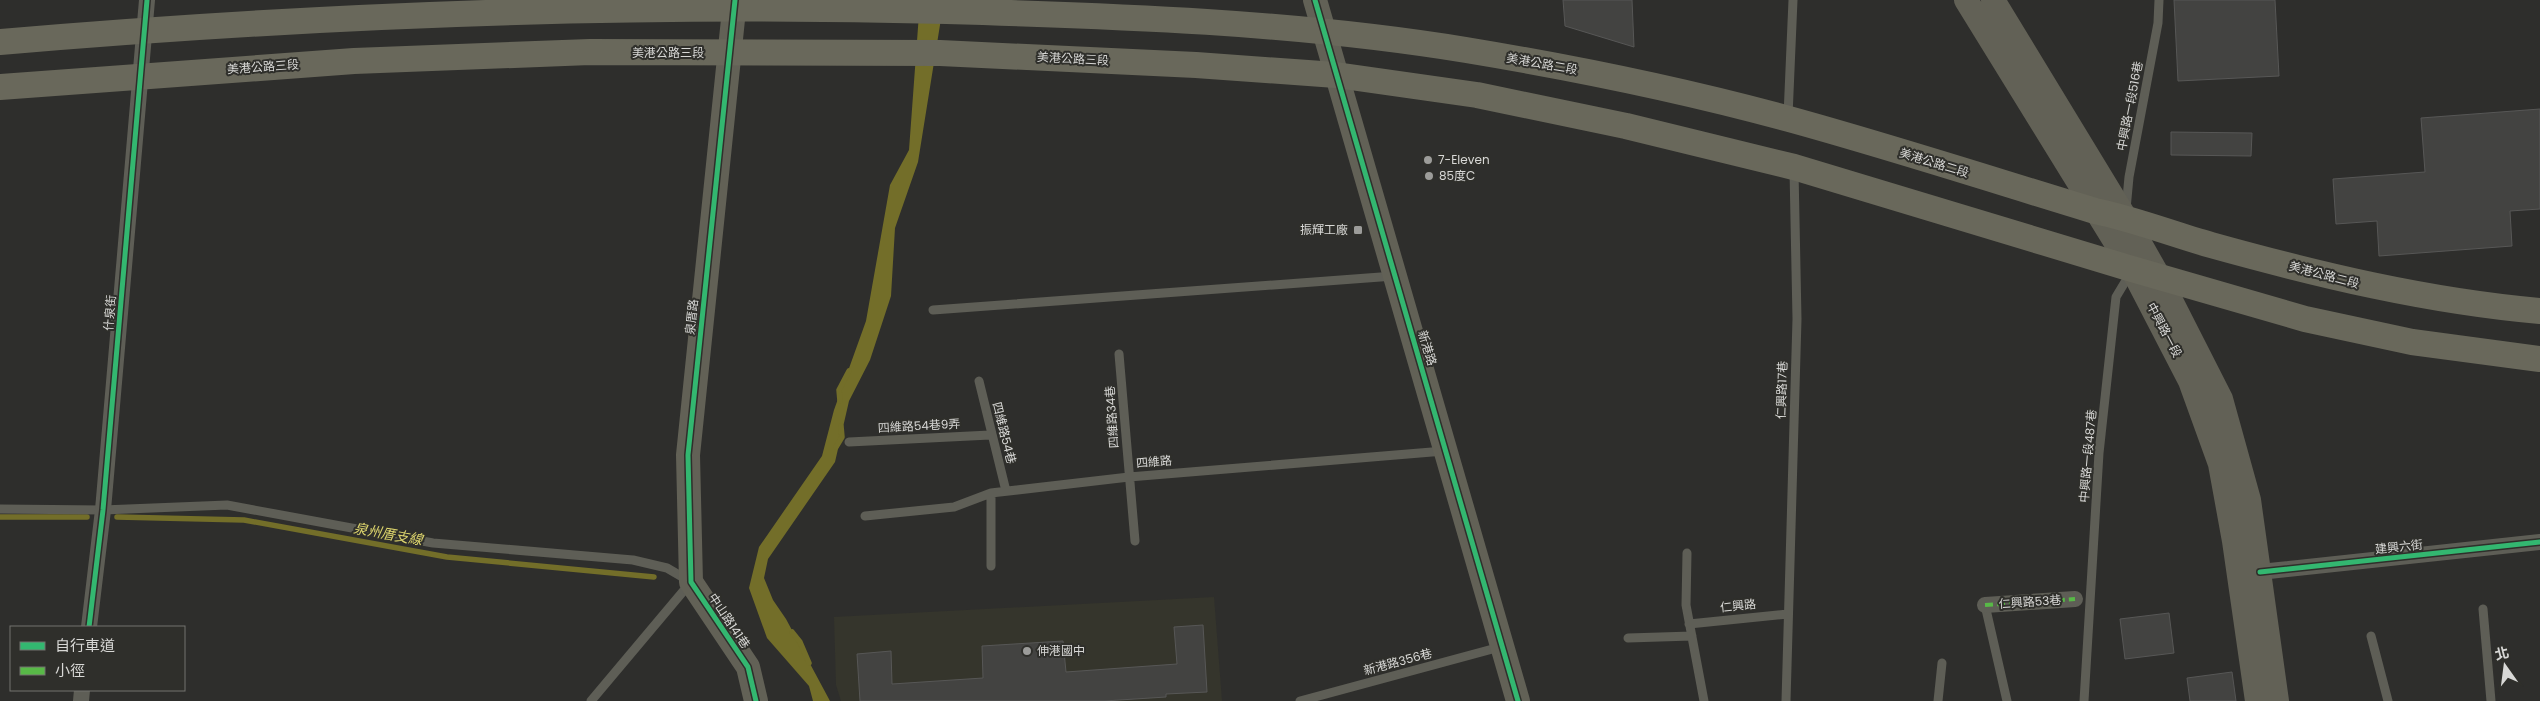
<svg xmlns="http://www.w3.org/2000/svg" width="2540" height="701" viewBox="0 0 2540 701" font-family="Poppins,'Noto Sans TC',sans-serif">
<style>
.built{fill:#35352c}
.water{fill:#736e29}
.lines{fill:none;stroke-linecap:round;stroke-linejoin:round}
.stream{stroke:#736e29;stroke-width:5.5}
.building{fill:#434341;stroke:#575756}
.lane{stroke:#5e5e56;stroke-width:9}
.street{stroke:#5e5e56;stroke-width:16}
.secondary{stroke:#626156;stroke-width:24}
.primary{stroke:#69685b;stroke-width:26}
.quiet{stroke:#58b947;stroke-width:4;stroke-dasharray:8 4;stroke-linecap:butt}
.cycleway-casing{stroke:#2f2f2b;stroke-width:8}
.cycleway{stroke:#33b770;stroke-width:5}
.poi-dot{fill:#9c9c9a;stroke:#2f2f2b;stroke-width:2}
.labels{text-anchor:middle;stroke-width:4;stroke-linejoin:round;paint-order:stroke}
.street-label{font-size:12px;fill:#d8d8d6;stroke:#2f2f2b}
.poi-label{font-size:12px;fill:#d8d8d6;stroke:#2f2f2b;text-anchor:start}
.water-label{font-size:14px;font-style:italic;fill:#dcd46d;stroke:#2f2f2b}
</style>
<rect width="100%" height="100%" fill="#2e2e2c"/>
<path class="built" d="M 1214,597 L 1222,701 L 841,701 L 836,685 L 834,617 Z"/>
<path class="water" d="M 920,0 L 944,0 L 918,162 L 895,228 L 891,296 L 870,360 L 849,401 L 835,462 L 768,559 L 764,578 L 773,600 L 786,619 L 830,701 L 813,701 L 809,686 L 767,638 L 749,588 L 759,547 L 822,456 L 834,410 L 866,321 L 890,185 L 909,150 Z"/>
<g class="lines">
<path class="stream" d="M 840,401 L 839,390 L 849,371
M 836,447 L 842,437 L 841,426
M 0,517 L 87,517
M 117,517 L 244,520 L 447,557 L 654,577
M 792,632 L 800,642 L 809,663"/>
</g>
<path class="building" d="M 1563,0 L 1632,0 L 1634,47 L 1565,26 Z
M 2174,0 L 2275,0 L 2279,76 L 2178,81 Z
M 2540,109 L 2540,209 L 2510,211 L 2512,246 L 2379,256 L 2377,221 L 2336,224 L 2333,179 L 2425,172 L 2421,118 Z
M 2171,132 L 2252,133 L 2251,156 L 2171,155 Z
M 2169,613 L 2174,653 L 2125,659 L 2120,619 Z
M 1203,625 L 1207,692 L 1166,694 L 1166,697 L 1104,701 L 860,701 L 857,654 L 891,651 L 892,684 L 983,678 L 982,646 L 1063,641 L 1066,672 L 1177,664 L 1174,627 Z
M 2232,672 L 2236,701 L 2190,701 L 2187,678 Z"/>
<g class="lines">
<path class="lane" d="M 1788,116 L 1793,0
M 2126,209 L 2129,177 L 2158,23 L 2159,0
M 933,310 L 1394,276
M 1119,354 L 1135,541
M 979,381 L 1006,491
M 849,442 L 990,435
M 991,493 L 991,566
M 0,509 L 103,510 L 227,505 L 433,543 L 633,560 L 667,568 L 691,582 L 591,701
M 865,516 L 954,507 L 991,493 L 1129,477 L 1444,451
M 1687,553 L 1686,605 L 1704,701
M 1985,605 L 2007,701
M 2483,609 L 2491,701
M 1689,624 L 1788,614
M 2371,636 L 2388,701
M 1628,638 L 1692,636
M 1300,701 L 1500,647
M 1786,701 L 1797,319 L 1794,170
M 1938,701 L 1942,663
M 2084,701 L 2099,453 L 2116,297 L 2131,272"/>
<path class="street" d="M 2260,572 L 2540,542
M 1985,605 L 2075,599
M 89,627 L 103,510 L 147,0
M 81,701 L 82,690"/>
<path class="secondary" d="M 735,0 L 688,455 L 691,582 L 748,667 L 756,701
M 1315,0 L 1518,701
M 1966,0 L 2132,269 L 2190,381 L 2220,464 L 2234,541 L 2257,701
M 1993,0 L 2125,217 L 2159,277 L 2221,399 L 2249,500 L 2277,701"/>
<path class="primary" d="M 0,42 C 315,15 630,3 946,11 C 1120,16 1294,22 1466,50 C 1575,68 1683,90 1789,119 C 1891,147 1993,180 2095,211 C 2134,219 2172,234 2211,245 C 2319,275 2427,301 2540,311
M 0,87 L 354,61 L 590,52 L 940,53 L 1196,65 L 1336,75 L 1477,95 L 1626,126 L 1794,167 L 2132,269 L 2305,319 L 2412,342 L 2540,359"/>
<path class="quiet" d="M 1985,605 L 2075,599"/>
<g class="cycleway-casing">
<path id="cycleway" d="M 735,0 L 688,455 L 691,582 L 748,667 L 756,701
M 1315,0 L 1518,701
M 2260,572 L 2540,542
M 89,627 L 103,510 L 147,0"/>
</g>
<use href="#cycleway" class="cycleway"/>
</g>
<g class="poi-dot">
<circle cx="1428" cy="160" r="5"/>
<circle cx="1429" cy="176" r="5"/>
<rect x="1353" y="225" width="10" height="10" rx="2.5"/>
<circle cx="1027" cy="651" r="5"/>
</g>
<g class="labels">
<g class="street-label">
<text x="668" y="57">美港公路三段</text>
<text transform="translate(1073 59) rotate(3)" y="4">美港公路三段</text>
<text transform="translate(1542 64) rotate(10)" y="4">美港公路二段</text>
<text transform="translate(263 67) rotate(-4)" y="4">美港公路三段</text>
<text transform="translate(2130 106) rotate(-79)" y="4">中興路一段516巷</text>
<text transform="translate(1934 163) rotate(17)" y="4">美港公路二段</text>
<text transform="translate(2324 275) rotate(15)" y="4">美港公路二段</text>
<text transform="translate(110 313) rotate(-85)" y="4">什泉街</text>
<text transform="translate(692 317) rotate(-84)" y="4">泉厝路</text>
<text transform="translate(2164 330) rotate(62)" y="4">中興路一段</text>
<text transform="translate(1427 348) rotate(73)" y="4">新港路</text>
<text transform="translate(1782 390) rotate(-88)" y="4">仁興路17巷</text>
<text transform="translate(1112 417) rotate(-94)" y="4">四維路34巷</text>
<text transform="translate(919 426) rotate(-3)" y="4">四維路54巷9弄</text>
<text transform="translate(1004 433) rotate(76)" y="4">四維路54巷</text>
<text transform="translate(2088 456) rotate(-85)" y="4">中興路一段487巷</text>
<text transform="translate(1154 462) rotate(-5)" y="4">四維路</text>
<text transform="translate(2399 547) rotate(-6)" y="4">建興六街</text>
<text transform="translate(2030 602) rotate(-4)" y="4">仁興路53巷</text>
<text transform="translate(1738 606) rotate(-6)" y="4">仁興路</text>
<text transform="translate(729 621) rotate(56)" y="4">中山路141巷</text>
<text transform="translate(1398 662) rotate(-15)" y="4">新港路356巷</text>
</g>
<g class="poi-label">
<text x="1438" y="164">7-Eleven</text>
<text x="1439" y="180">85度C</text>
<text x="1348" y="234" text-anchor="end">振輝工廠</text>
<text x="1037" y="655">伸港國中</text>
</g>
<g class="water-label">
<text transform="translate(388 534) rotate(10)" y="5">泉州厝支線</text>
</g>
</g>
<rect x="10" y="626" width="175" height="65" fill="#2f2f2b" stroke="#73736f"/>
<rect x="20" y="642" width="25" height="8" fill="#33b770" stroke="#73736f"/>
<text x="55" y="651" font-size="15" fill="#d8d8d6">自行車道</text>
<rect x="20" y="667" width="25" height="8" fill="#58b947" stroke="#73736f"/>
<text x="55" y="676" font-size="15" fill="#d8d8d6">小徑</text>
<g transform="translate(2505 666) rotate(346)" stroke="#2f2f2b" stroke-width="4" paint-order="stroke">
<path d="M0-4L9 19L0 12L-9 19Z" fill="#d8d8d6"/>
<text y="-8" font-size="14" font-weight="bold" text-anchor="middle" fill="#d8d8d6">北</text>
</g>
</svg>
